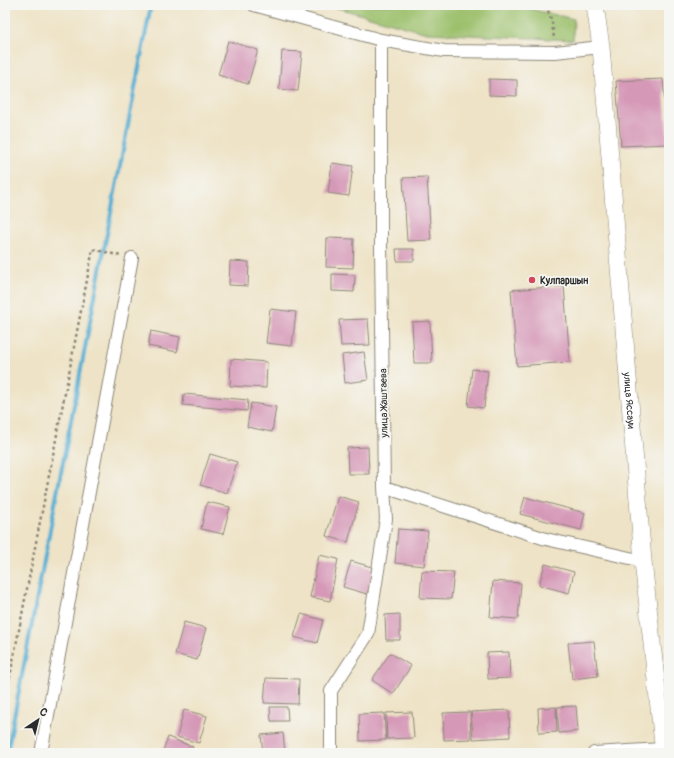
<svg xmlns="http://www.w3.org/2000/svg" width="674" height="758" viewBox="0 0 674 758" font-family="Pangolin,sans-serif">
<style>
.green{fill:#9bc06b;stroke:#63764b}
.lines{fill:none;stroke-linecap:round;stroke-linejoin:round}
.stream{stroke:#56aed3;stroke-width:4}
.building{fill:#d598b7}
.minor-casing{stroke:#8c8778;stroke-width:14}
.secondary-casing{stroke:#8c8778;stroke-width:18}
.path{stroke:#8c8778;stroke-width:2.5;stroke-dasharray:3 3;stroke-linecap:butt}
.minor{stroke:#fff;stroke-width:12}
.secondary{stroke:#fff;stroke-width:17}
.poi-dot{fill:#d1495b;stroke:#f6f6f2;stroke-width:1.5}
.labels{text-anchor:middle;stroke-width:3.5;stroke-linejoin:round;paint-order:stroke}
.poi-label{font-size:10px;font-weight:bold;fill:#2b2b2b;stroke:#f6f6f2;text-anchor:start}
.street-label{font-size:10px;fill:#2b2b2b;stroke:#f6f6f2}
</style>
<rect width="100%" height="100%" fill="#f6f6f2"/>
<filter id="ink" filterUnits="userSpaceOnUse"><feTurbulence type="fractalNoise" baseFrequency=".025" numOctaves="2"/><feDisplacementMap in="SourceGraphic" scale="8" xChannelSelector="R" yChannelSelector="G"/><feConvolveMatrix kernelMatrix="1 2 1 2 8 2 1 2 1" color-interpolation-filters="sRGB"/></filter>
<filter id="wash" filterUnits="userSpaceOnUse"><feTurbulence type="fractalNoise" baseFrequency=".012" numOctaves="4" result="noise"/><feDisplacementMap in="SourceGraphic" scale="16" xChannelSelector="R" yChannelSelector="G"/><feGaussianBlur stdDeviation="0.9" result="paint"/><feColorMatrix in="noise" values="0 0 0 0 0 0 0 0 0 0 0 0 0 0 0 0 0 1.4 0 .05"/><feComposite in="paint" operator="in"/></filter>
<g filter="url(#wash)">
<rect width="100%" height="100%" fill="#eee3c6"/>
<path class="green" d="M 327,5 L 512,5 L 574,19 L 573,40 L 427,33 Z"/>
<g class="lines">
<path class="stream" d="M 7,753 L 151,5"/>
</g>
<g id="blocks">
<path class="building" d="M 228,41 L 258,50 L 248,84 L 218,75 Z
M 282,51 L 302,52 L 298,91 L 279,89 Z
M 489,79 L 517,80 L 517,96 L 489,95 Z
M 663,79 L 668,144 L 621,146 L 616,81 Z
M 332,163 L 353,166 L 349,196 L 328,193 Z
M 427,177 L 431,240 L 407,241 L 403,178 Z
M 327,238 L 354,239 L 353,268 L 326,267 Z
M 396,249 L 414,249 L 414,261 L 397,261 Z
M 230,261 L 249,262 L 248,286 L 229,285 Z
M 332,274 L 355,275 L 354,292 L 332,291 Z
M 564,286 L 570,362 L 517,366 L 511,290 Z
M 270,309 L 296,312 L 292,346 L 266,343 Z
M 368,319 L 370,345 L 341,346 L 339,320 Z
M 430,321 L 432,363 L 414,363 L 412,322 Z
M 151,331 L 180,337 L 177,352 L 148,346 Z
M 364,352 L 368,380 L 345,383 L 342,355 Z
M 231,359 L 267,362 L 266,388 L 230,386 Z
M 472,369 L 488,371 L 484,408 L 468,406 Z
M 184,394 L 248,400 L 247,411 L 183,405 Z
M 251,403 L 276,407 L 272,432 L 247,427 Z
M 368,447 L 369,474 L 348,474 L 347,448 Z
M 210,454 L 237,462 L 227,493 L 200,485 Z
M 338,496 L 359,502 L 348,542 L 326,536 Z
M 525,497 L 585,513 L 581,530 L 520,514 Z
M 207,502 L 230,507 L 223,534 L 201,529 Z
M 398,529 L 428,531 L 424,566 L 395,563 Z
M 319,555 L 338,559 L 330,601 L 310,597 Z
M 351,561 L 375,568 L 367,594 L 343,587 Z
M 545,564 L 574,572 L 569,593 L 539,585 Z
M 422,571 L 454,572 L 451,599 L 420,598 Z
M 493,581 L 521,583 L 518,619 L 490,617 Z
M 301,614 L 323,620 L 317,643 L 294,637 Z
M 400,614 L 400,640 L 386,640 L 385,615 Z
M 184,622 L 206,628 L 197,660 L 175,654 Z
M 594,641 L 598,676 L 572,679 L 568,643 Z
M 509,652 L 510,678 L 488,679 L 487,653 Z
M 390,653 L 411,666 L 393,694 L 372,680 Z
M 266,678 L 299,679 L 298,704 L 264,703 Z
M 576,706 L 578,731 L 559,733 L 557,707 Z
M 270,707 L 287,707 L 288,721 L 271,721 Z
M 556,707 L 557,732 L 539,733 L 538,708 Z
M 184,710 L 207,716 L 199,743 L 177,737 Z
M 509,710 L 510,737 L 473,739 L 471,712 Z
M 412,712 L 414,738 L 387,739 L 386,713 Z
M 470,712 L 471,739 L 444,740 L 443,713 Z
M 384,713 L 386,740 L 360,741 L 359,714 Z
M 283,733 L 285,753 L 263,753 L 261,735 Z
M 168,737 L 193,747 L 191,753 L 162,753 Z"/>
</g>
</g>
<g filter="url(#ink)">
<use href="#blocks" fill-opacity="0" stroke="#8c8778" stroke-width="1"/>
<g class="lines">
<g class="minor-casing">
<path id="minor" d="M 254,5 L 381,40 L 444,51 L 555,52 L 601,47
M 384,487 L 546,539 L 643,561
M 41,753 L 132,258
M 331,753 L 331,691 L 368,634 L 386,519 L 384,487 L 381,246 L 381,40
M 594,753 L 663,749"/>
</g>
<g class="secondary-casing">
<g id="secondary">
<path id="s1" d="M 595,5 L 601,47 L 643,561 L 664,753"/>
</g>
</g>
<path class="path" d="M 546,5 L 552,22 L 554,39
M 5,702 L 93,249 L 121,256"/>
<use href="#minor" class="minor"/>
<use href="#secondary" class="secondary"/>
</g>
</g>
<circle class="poi-dot" cx="532" cy="280" r="4"/>
<g class="labels">
<g class="poi-label">
<text x="540" y="284">Кулпаршын</text>
</g>
<g class="street-label">
<text dy="4" stroke="none"><textPath href="#s1" startOffset="397">улица Яссауи</textPath></text>
<text transform="translate(383 403) rotate(-91)" y="4">улица Жаштаева</text>
</g>
</g>
<rect width="674" height="758" fill="none" stroke="#f6f6f2" stroke-width="20"/>
<g transform="translate(38 720) rotate(35)" stroke="#f6f6f2" stroke-width="3" paint-order="stroke">
<path d="M0-3L7 15L0 10L-7 15Z" fill="#2b2b2b"/>
<text y="-6" font-size="11" font-weight="bold" text-anchor="middle" fill="#2b2b2b">С</text>
</g>
</svg>
